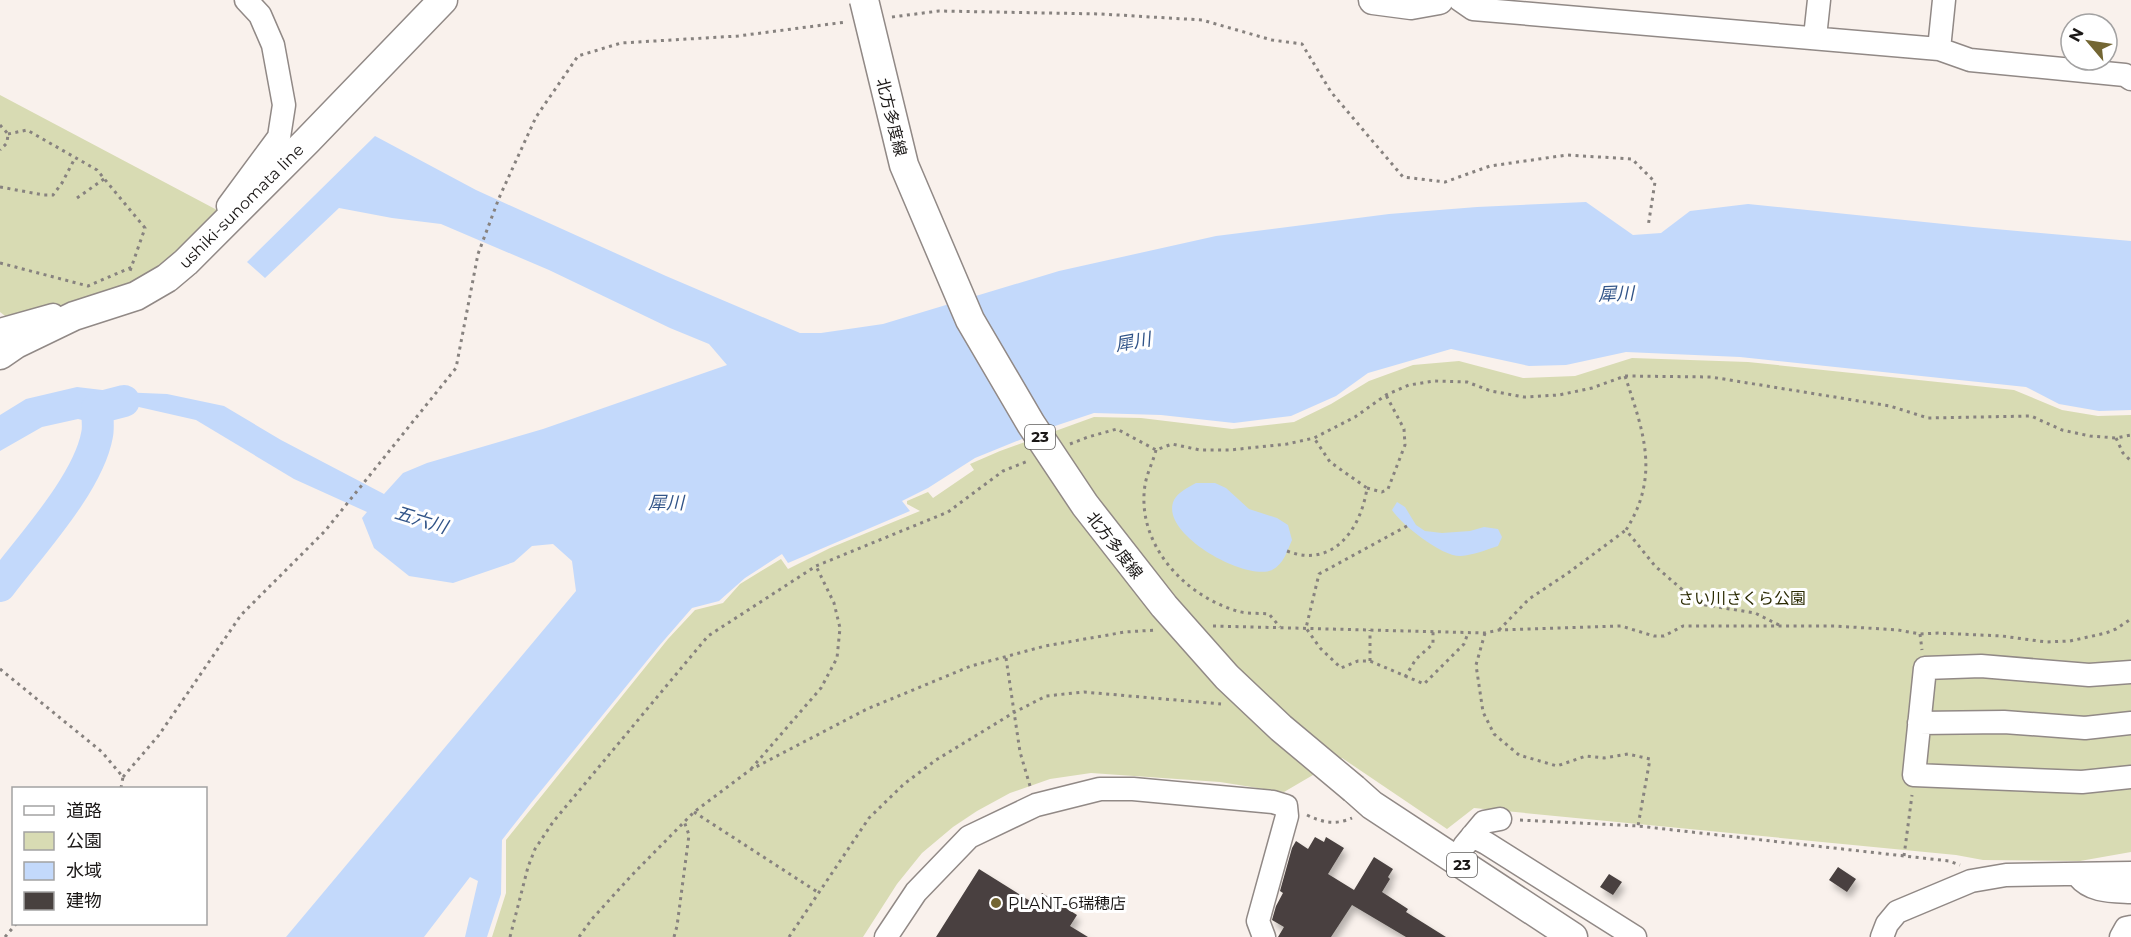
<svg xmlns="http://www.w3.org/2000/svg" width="2131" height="937" viewBox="0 0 2131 937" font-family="Montserrat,'Noto Sans JP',sans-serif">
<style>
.green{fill:#d8dbb3}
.water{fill:#c3d9fb}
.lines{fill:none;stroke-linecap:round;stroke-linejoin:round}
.river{stroke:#c3d9fb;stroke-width:32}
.building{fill:#48413f;filter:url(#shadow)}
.minor-casing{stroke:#918986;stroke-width:25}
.major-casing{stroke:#918986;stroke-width:31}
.path{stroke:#87827f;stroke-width:3;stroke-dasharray:3 4.5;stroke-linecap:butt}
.minor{stroke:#fff;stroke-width:22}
.major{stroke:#fff;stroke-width:28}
.major-bridge-casing{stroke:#918986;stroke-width:31;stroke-linecap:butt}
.major-bridge{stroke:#fff;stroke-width:28}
.poi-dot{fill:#736633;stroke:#fff;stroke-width:2}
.labels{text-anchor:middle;stroke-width:6;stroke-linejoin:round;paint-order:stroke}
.shield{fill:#fff;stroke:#5f5d5c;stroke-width:1.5}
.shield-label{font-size:15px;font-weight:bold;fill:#1a1716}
.street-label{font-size:16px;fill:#1a1716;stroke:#fff}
.park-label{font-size:16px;fill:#2b2b03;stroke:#fff}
.poi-label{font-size:16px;fill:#1a1716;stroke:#fff;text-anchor:start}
.water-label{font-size:18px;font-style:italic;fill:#315488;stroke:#fff}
</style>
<defs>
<filter id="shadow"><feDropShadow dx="3.5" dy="6" stdDeviation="3" flood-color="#0004"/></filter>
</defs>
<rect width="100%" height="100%" fill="#f9f1ec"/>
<path class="green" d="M 0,95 L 217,210 L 204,227 L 150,280 L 13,322 L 0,312 Z
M 1632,358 L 1748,362 L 2014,390 L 2062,410 L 2098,416 L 2131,415 L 2131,852 L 2080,861 L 1983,860 L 1956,855 L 1474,808 L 1447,829 L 1342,758 L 1284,792 L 1220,782 L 1091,773 L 1050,779 L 1010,793 L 977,811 L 953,827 L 922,853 L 897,884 L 863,937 L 492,937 L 506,893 L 506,840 L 668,639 L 695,610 L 723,603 L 740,584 L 781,559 L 788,569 L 830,548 L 920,511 L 907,504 L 907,501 L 928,492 L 933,498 L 974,470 L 970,464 L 1000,451 L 1094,417 L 1141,418 L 1232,429 L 1294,422 L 1331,404 L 1369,381 L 1413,365 L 1459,361 L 1523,378 L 1575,376 Z"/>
<path class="water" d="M 375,136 L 476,190 L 666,276 L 800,333 L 821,333 L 883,324 L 1059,271 L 1216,236 L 1389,214 L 1477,207 L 1586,202 L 1633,235 L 1661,233 L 1690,211 L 1748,204 L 1973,227 L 2131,241 L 2131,410 L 2099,411 L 2059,404 L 2026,387 L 1740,357 L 1626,352 L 1566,365 L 1529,366 L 1451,349 L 1368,373 L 1336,396 L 1291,416 L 1234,423 L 1161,415 L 1094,413 L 1049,428 L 975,458 L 928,488 L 902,501 L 910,511 L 788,563 L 782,554 L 745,578 L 719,601 L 692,608 L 659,646 L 531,803 L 502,840 L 501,894 L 487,937 L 465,937 L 478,881 L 470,877 L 424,937 L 286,937 L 576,591 L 572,561 L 553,544 L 532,546 L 514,562 L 453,583 L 409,576 L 374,548 L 362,518 L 367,512 L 294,479 L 196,420 L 130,405 L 115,413 L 103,425 L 78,419 L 42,427 L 0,451 L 0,415 L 26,399 L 77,387 L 119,392 L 167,394 L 224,406 L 281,440 L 384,494 L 403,473 L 427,463 L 543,429 L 727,365 L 709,344 L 670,328 L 549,270 L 441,224 L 392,218 L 339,208 L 265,278 L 247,262 Z
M 1196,483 L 1215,483 L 1226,488 L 1249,509 L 1277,518 L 1288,525 L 1292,540 C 1287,551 1284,564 1272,570 C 1246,582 1158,533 1174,500 C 1178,492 1189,487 1196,483 Z
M 1397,502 L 1405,507 L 1416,525 L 1425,531 L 1442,533 L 1470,531 L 1484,527 L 1498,529 L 1502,537 L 1498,546 C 1486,550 1473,555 1461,556 C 1442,557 1402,525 1392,510 Z"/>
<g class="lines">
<path class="river" d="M 0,586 C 30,546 88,484 97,435 C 99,427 97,416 97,408 L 124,401"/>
</g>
<path class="building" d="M 1315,837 L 1324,842 L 1326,837 L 1344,848 L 1328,874 L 1354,890 L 1374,857 L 1393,869 L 1388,877 L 1390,879 L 1382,892 L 1408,909 L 1406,912 L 1446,937 L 1406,937 L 1352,905 L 1331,937 L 1278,937 L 1284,927 L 1272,920 L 1276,906 L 1283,893 L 1280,891 L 1292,848 L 1296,841 L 1308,849 Z
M 1838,867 L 1856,879 L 1847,892 L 1829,880 Z
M 979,869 L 1035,904 L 1042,893 L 1077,915 L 1070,926 L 1088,937 L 936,937 Z
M 1609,874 L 1622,882 L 1613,895 L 1600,887 Z"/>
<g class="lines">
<g class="minor-casing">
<path id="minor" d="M 1460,0 L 1473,9 L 1939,49 L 1944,0
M 1815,37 L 1819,0
M 1939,49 L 1970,60 L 2125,75 L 2131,79
M 228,206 L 279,137 L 284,105 L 273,45 L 260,15 L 246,0
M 0,330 L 53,315
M 2131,672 L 2089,675 L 1981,666 L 1925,668 L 1914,775 L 2082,782 L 2131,777
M 1919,723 L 2004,722 L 2085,728 L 2131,723
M 1472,836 L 1486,843 L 1635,937
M 1464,846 L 1484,822 L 1500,819
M 2078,876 C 2091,892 2111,891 2131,892
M 886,937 L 916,892 L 969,837 L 1036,805 L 1100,789 L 1133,789 L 1273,802 L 1286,806 L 1287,816 L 1258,921 L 1264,937
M 1882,937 L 1887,924 L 1897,912 L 1971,881 L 2006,875 L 2131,873
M 2121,937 L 2126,928 L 2131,927"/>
</g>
<g class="major-casing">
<path id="major" d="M 1373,0 L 1411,5 L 1439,0
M 0,355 L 16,344 L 74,316 L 136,296 L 167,278 L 186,262 L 307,141 L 443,0
M 1354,789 L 1372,805 L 1573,937"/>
</g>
<path class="path" d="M 892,17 L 939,11 L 1101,14 L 1202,20 L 1272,40 L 1302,44 L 1331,92 L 1403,177 L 1445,182 L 1490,166 L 1567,155 L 1632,159 L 1655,182 L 1648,227
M 0,125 L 8,134 L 7,143 L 0,150
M 8,134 L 27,130 L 97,170 L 145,228 L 130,271
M 0,187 L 44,195 L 53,195 L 62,183 L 75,158
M 77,198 L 104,179
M 0,263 L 88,286 L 132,267
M 1625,376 C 1644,433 1660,476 1626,530 L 1655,566 L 1693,599 L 1705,605 L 1755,613 L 1779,625
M 2116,438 L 2123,453 L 2131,461
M 1070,444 L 1088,437 L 1117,429 L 1156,450 L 1172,444 L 1200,450 L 1230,450 L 1287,444 L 1314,438 L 1355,417 L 1386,395 L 1409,385 L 1434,381 L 1467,382 L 1491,391 L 1524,397 L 1559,395 L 1592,388 L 1625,376 L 1711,377 L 1890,406 L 1928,418 L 2031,416 L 2062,430 L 2090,436 L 2116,438 L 2131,435
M 1156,450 C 1153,462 1147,473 1145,485 C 1136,543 1183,595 1237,611 C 1247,614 1259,613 1269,614 L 1280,627
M 1367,488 L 1382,492 L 1388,489 L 1405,445 L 1404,429 L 1386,395
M 1407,526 L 1319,574 L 1306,628 L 1320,648 L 1341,668 L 1358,661 L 1370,661 L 1424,684 L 1464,644 L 1468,633
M 1287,551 C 1333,569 1361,529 1367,488 L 1330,462 L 1314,438
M 1213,626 L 1485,633 L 1499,630 L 1621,626 L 1654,636 L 1664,636 L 1683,626 L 1835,626 L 1898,630 L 1920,634 L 1938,633 L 2002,636 L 2046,642 L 2070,641 L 2106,633 L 2116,629 L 2131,619
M 1499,630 L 1529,599 L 1568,573 L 1626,530
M 1485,633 L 1476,665 L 1483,712 L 1494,734 L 1519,755 L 1557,766 L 1586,756 L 1604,758 L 1628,754 L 1650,759 L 1638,826
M 1920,634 L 1922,650
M 1006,658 L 1020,752 L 1030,786
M 1370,661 L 1370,630
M 0,669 L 102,752 L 123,777 L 121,788
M 1405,677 L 1416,659 L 1433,644 L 1433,631
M 751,769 L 821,688 L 837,658 L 840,628 L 834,603 L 816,566
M 123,777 L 159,735 L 241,615 L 325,531 L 456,368 L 478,254 L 499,198 L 536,117 L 578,56 L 621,43 L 738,36 L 846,22
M 694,812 L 819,893
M 1307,815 C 1323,823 1336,825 1352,818
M 1520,820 L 1638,826 L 1949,861 L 1960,865
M 1904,856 L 1912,795
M 5,937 L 16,924
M 510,937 L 528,867 L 535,849 L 553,822 L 708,636 L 816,566 L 948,512 L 1003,471 L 1028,461
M 579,937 L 592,919 L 631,876 L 694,812 L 750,770 L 867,709 L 971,666 L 1045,646 L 1125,632 L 1156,630
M 674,937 L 677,926 L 689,835 L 684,821
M 789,937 L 869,818 L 904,784 L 936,760 L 1013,713 L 1046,696 L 1084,692 L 1221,704"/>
<use href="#minor" class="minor"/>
<use href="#major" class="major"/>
<g class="major-bridge-casing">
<path id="major-bridge" d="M 864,0 L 904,165 L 970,320 L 1031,424 L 1085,505 L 1164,606 L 1227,677 L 1281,728 L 1354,789"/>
</g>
<use href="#major-bridge" class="major-bridge"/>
</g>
<circle class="poi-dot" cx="996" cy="903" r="6"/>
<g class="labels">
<g class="shield">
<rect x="1025" y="425" width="30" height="24" rx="4.5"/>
<rect x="1447" y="853" width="30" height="24" rx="4.5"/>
</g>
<g class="shield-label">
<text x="1040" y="442">23</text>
<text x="1462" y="870">23</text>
</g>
<g class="street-label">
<text transform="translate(892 117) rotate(76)" y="6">北方多度線</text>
<text transform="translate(241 206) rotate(-45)" y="6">ushiki-sunomata line</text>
<text transform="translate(1115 545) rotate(52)" y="6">北方多度線</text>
</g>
<g class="park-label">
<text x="1742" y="604">さい川さくら公園</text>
</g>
<g class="poi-label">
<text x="1008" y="909">PLANT-6瑞穂店</text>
</g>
<g class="water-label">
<text transform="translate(1616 294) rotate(-2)" y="6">犀川</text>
<text transform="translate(1133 342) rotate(-10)" y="6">犀川</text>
<text x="666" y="509">犀川</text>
<text transform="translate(421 520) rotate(17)" y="6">五六川</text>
</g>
</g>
<rect x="12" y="787" width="195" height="138" fill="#ffffff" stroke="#a3a2a2" stroke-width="1.5"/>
<rect x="24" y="806" width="30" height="9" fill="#ffffff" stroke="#a3a2a2" stroke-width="1.5"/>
<text x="66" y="817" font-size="18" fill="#1a1716">道路</text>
<rect x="24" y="832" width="30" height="18" fill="#d8dbb3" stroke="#a3a2a2" stroke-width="1.5"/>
<text x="66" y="847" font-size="18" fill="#1a1716">公園</text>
<rect x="24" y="862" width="30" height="18" fill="#c3d9fb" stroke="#a3a2a2" stroke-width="1.5"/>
<text x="66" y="877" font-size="18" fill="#1a1716">水域</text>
<rect x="24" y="892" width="30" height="18" fill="#48413f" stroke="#a3a2a2" stroke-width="1.5"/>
<text x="66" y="907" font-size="18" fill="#1a1716">建物</text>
<g transform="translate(2089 42) rotate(299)"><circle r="28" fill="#ffffff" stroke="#a3a2a2" stroke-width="1.5"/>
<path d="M0-4.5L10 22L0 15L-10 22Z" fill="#736633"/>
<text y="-9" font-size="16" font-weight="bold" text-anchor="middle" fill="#1a1716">N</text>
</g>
</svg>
